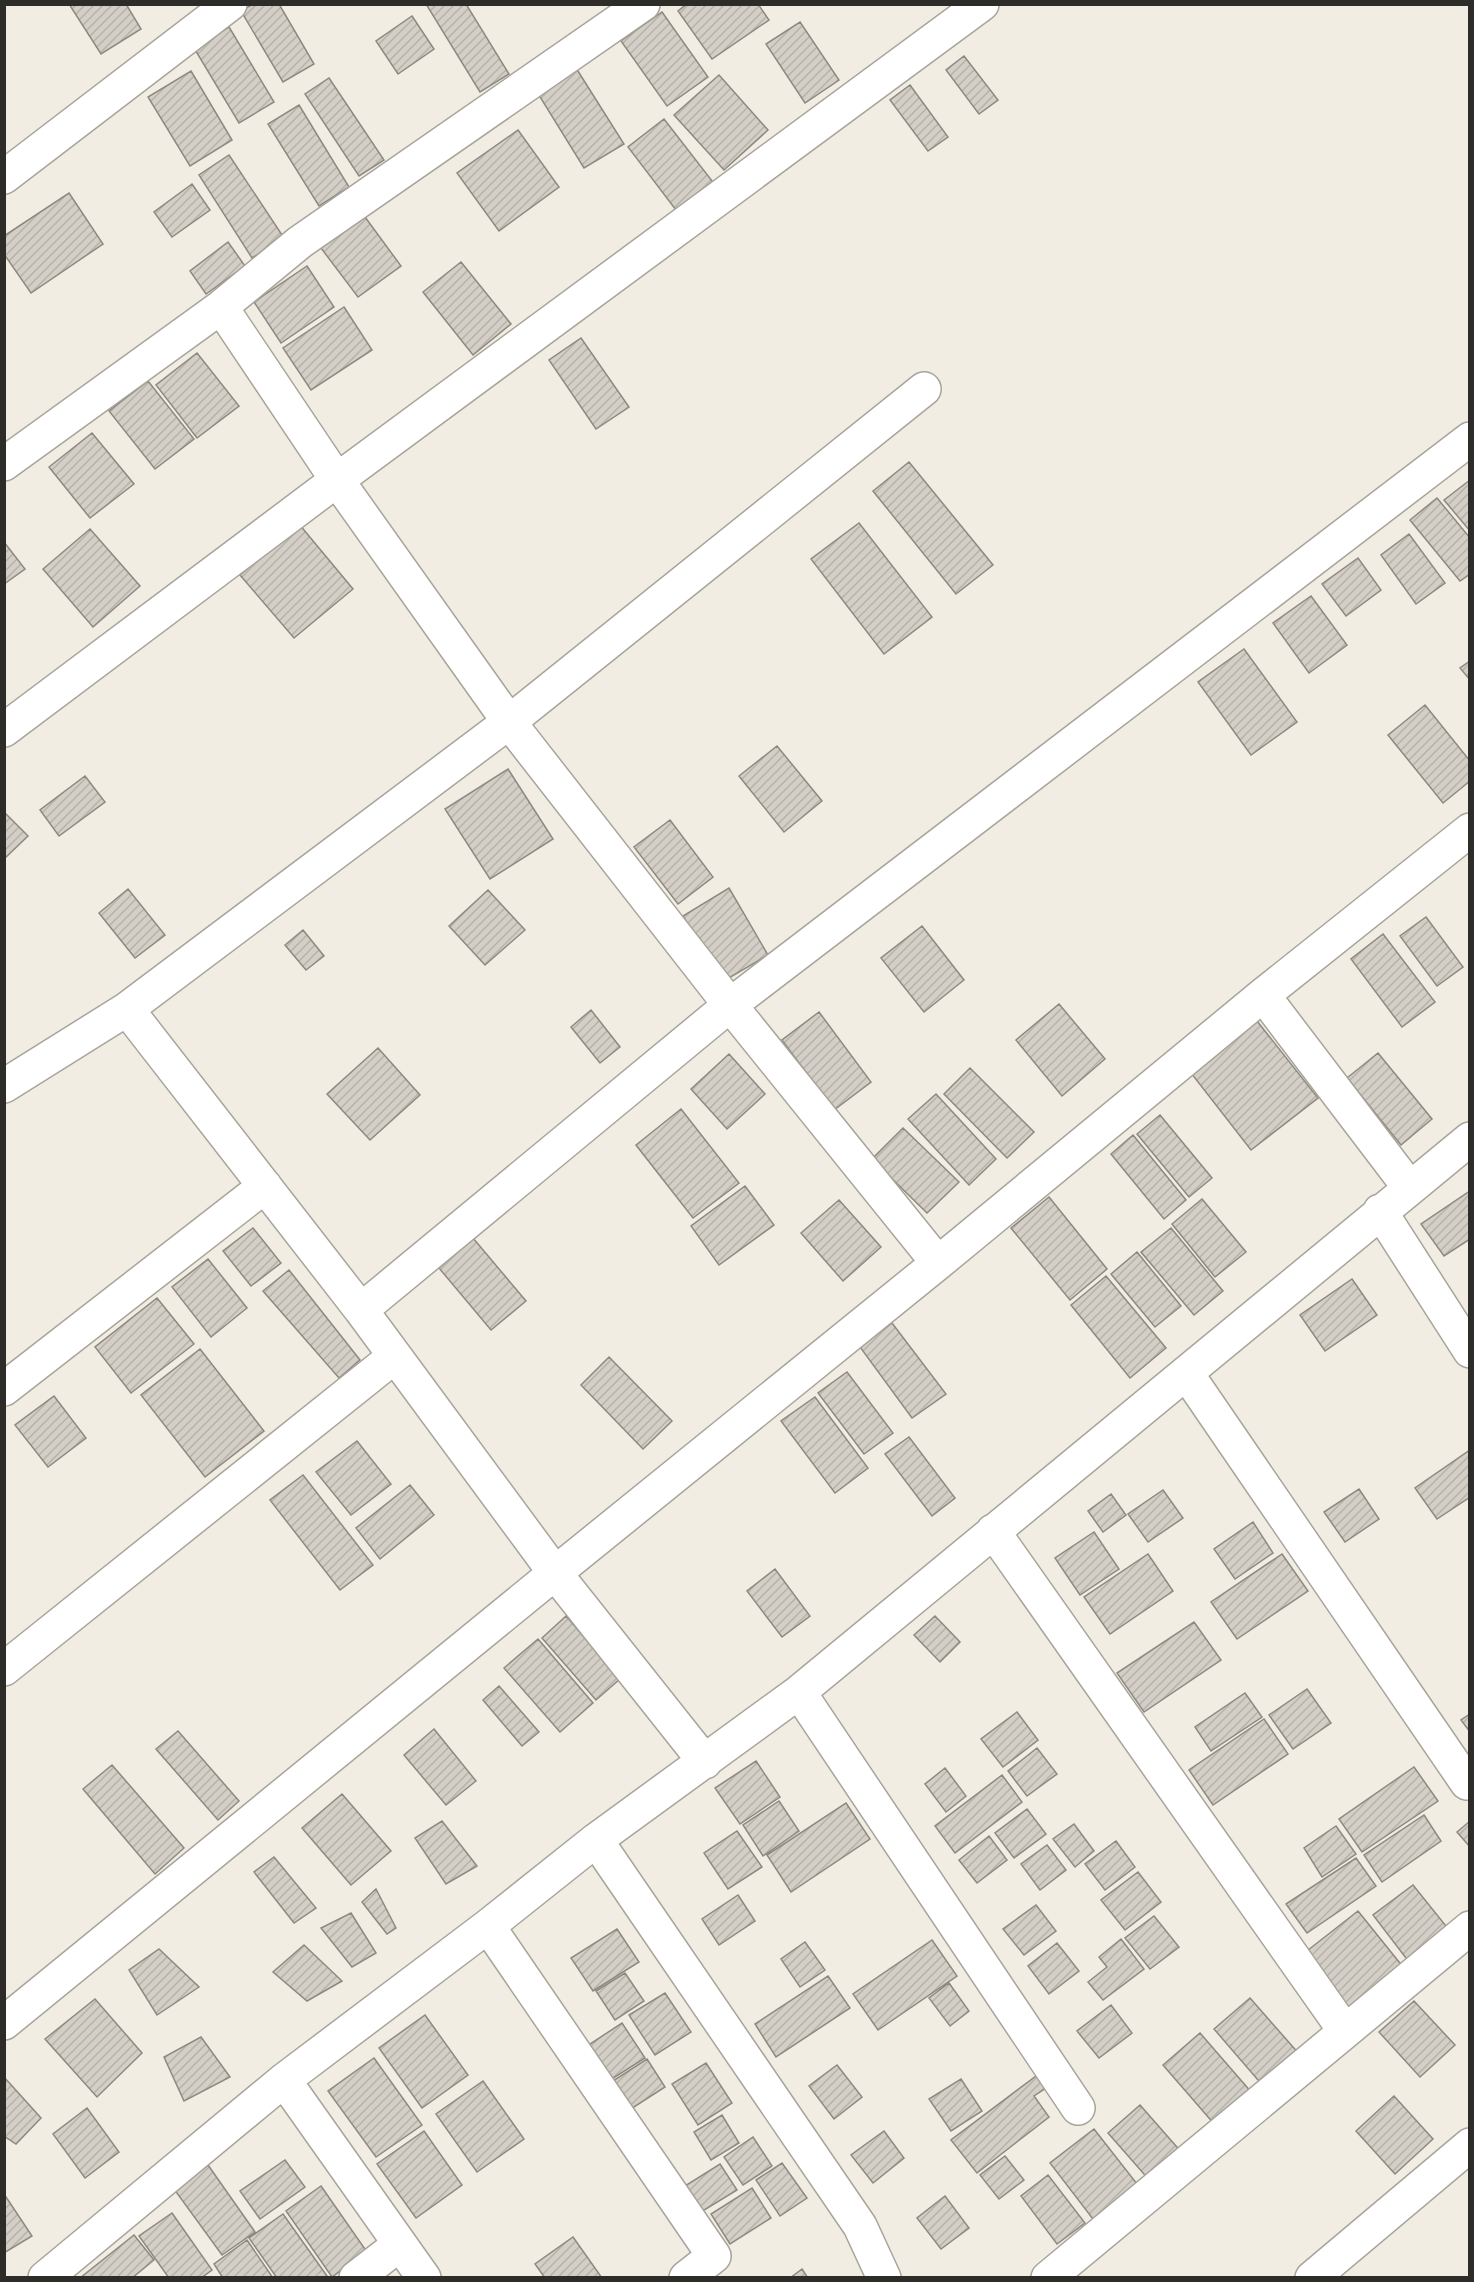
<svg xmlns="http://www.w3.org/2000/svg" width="1474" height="2282" viewBox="0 0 1474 2282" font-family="'Work Sans',sans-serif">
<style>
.building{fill:url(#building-hatch);stroke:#8d8980;stroke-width:1.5}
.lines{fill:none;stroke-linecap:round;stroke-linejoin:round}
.minor-casing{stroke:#a8a49b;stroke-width:36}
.minor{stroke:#fff;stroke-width:33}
</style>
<defs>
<pattern id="building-hatch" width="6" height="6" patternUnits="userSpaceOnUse" patternTransform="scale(1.5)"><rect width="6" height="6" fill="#d4cfc6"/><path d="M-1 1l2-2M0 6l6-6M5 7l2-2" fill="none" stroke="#b6b2aa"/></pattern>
</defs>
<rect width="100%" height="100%" fill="#f2ede3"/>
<path class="building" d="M 69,4 L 126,4 L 141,29 L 101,54 Z
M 253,4 L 279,4 L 314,64 L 283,82 L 241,11 Z
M 426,4 L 466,4 L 509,74 L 480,92 Z
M 687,4 L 758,4 L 769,20 L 712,59 L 678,11 Z
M 662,12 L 708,77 L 667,106 L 621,41 Z
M 412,16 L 434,49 L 398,74 L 376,41 Z
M 800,22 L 839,80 L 805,103 L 766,44 Z
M 229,27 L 274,102 L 239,123 L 194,48 Z
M 964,56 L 998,100 L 979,114 L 946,70 Z
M 576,68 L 624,144 L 584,168 L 537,92 Z
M 191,71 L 232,140 L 190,166 L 148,97 Z
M 719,75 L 768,130 L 724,170 L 674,115 Z
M 329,78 L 384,160 L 359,176 L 305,94 Z
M 910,85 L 948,137 L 928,151 L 890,100 Z
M 299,105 L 349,187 L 319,206 L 268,124 Z
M 664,119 L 716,186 L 679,214 L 628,147 Z
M 518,130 L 559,187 L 499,231 L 457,173 Z
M 229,155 L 284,238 L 252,258 L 199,175 Z
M 192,184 L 210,210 L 172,237 L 154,212 Z
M 69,193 L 103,244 L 31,293 L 4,254 L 4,236 Z
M 365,217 L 401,266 L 358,297 L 321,248 Z
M 228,242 L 245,266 L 206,294 L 190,271 Z
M 461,262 L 511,324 L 473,355 L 423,292 Z
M 307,266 L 334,307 L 281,343 L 254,302 Z
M 344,307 L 372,350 L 311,390 L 283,348 Z
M 581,338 L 629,407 L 596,429 L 549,360 Z
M 197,353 L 239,406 L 197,438 L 156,385 Z
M 148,381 L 194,439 L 155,469 L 109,411 Z
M 92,433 L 134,484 L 90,518 L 49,467 Z
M 909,462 L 993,565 L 956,594 L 873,491 Z
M 1470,480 L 1470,531 L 1444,500 Z
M 1437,498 L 1470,538 L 1470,574 L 1460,581 L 1410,520 Z
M 859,523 L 932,617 L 884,654 L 811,559 Z
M 299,524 L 353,589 L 294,638 L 240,575 Z
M 90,529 L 140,586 L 93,627 L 43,569 Z
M 1409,534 L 1445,583 L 1416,604 L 1381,555 Z
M 4,542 L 25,569 L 4,584 Z
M 1358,558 L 1381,590 L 1346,616 L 1322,584 Z
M 1311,596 L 1347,645 L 1309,673 L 1273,623 Z
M 1244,649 L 1297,722 L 1251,755 L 1198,682 Z
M 1470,661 L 1470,680 L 1460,668 Z
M 1425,705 L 1470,761 L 1470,781 L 1443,803 L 1388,735 Z
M 777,746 L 822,801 L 784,832 L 739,776 Z
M 508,769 L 553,839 L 490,879 L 445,809 Z
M 85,776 L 105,802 L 59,836 L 40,810 Z
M 4,812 L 28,836 L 6,857 L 4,856 Z
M 670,820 L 713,877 L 678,904 L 634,847 Z
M 729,888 L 768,955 L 722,982 L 683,916 Z
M 128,889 L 165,935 L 135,958 L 99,913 Z
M 488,890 L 525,930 L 485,965 L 449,926 Z
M 1426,917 L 1463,967 L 1437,986 L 1400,936 Z
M 922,926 L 964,980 L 924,1012 L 881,958 Z
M 303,930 L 324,956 L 306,970 L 285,945 Z
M 1383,934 L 1435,1002 L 1402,1027 L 1351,959 Z
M 1059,1004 L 1105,1059 L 1062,1096 L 1016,1040 Z
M 591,1010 L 620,1047 L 600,1063 L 571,1027 Z
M 819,1012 L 871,1082 L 834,1110 L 782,1040 Z
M 1257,1021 L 1318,1098 L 1251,1150 L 1191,1073 Z
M 378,1048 L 420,1095 L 370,1140 L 327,1094 Z
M 1378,1053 L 1432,1119 L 1401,1145 L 1347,1078 Z
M 729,1054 L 765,1094 L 727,1129 L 691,1089 Z
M 970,1068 L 1034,1132 L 1007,1158 L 944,1094 Z
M 936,1094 L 996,1159 L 969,1185 L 908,1119 Z
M 681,1109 L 739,1183 L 693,1218 L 636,1145 Z
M 1160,1115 L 1212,1178 L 1189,1197 L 1137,1134 Z
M 903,1128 L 959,1182 L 927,1213 L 872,1159 Z
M 1133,1135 L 1186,1200 L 1164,1219 L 1111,1154 Z
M 745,1186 L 774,1225 L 719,1265 L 691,1226 Z
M 1470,1191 L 1470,1239 L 1444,1256 L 1421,1224 Z
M 1049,1197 L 1107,1269 L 1070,1300 L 1011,1228 Z
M 1202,1199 L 1246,1252 L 1215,1277 L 1172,1224 Z
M 839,1200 L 881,1247 L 843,1281 L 801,1233 Z
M 253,1228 L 281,1263 L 251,1286 L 223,1251 Z
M 1171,1228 L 1223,1291 L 1194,1315 L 1141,1252 Z
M 473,1238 L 526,1301 L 491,1330 L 439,1268 Z
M 1137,1252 L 1181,1306 L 1155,1327 L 1111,1274 Z
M 208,1259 L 247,1308 L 211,1337 L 172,1287 Z
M 289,1270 L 360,1360 L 339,1378 L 263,1291 Z
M 1106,1276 L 1166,1348 L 1130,1378 L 1071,1305 Z
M 1352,1279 L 1377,1315 L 1325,1351 L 1300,1315 Z
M 157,1298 L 194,1344 L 131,1393 L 95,1347 Z
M 892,1323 L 946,1394 L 912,1418 L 860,1347 Z
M 200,1349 L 264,1431 L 205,1477 L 141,1395 Z
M 609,1357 L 672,1421 L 643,1449 L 581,1385 Z
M 847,1372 L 893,1433 L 864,1454 L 818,1393 Z
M 54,1396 L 86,1438 L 48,1467 L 15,1425 Z
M 815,1397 L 868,1468 L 835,1493 L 781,1421 Z
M 909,1437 L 955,1498 L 932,1516 L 885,1454 Z
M 357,1441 L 391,1484 L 351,1515 L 316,1472 Z
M 1470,1450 L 1470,1497 L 1437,1519 L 1415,1488 Z
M 303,1475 L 373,1565 L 340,1590 L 270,1500 Z
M 410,1485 L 434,1515 L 380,1559 L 356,1528 Z
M 1359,1489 L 1379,1519 L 1345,1542 L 1324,1512 Z
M 1163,1490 L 1183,1518 L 1148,1542 L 1128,1514 Z
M 1111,1494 L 1126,1515 L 1103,1532 L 1088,1511 Z
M 1253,1522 L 1273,1553 L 1235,1579 L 1214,1549 Z
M 1094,1532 L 1119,1569 L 1080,1595 L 1055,1558 Z
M 1148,1554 L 1173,1591 L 1110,1634 L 1084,1597 Z
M 1282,1554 L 1308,1591 L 1237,1639 L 1211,1602 Z
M 775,1569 L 810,1616 L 782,1637 L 747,1591 Z
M 566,1616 L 620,1679 L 596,1700 L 542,1638 Z
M 935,1616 L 960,1642 L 940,1662 L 914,1635 Z
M 1194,1622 L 1221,1660 L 1144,1712 L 1117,1673 Z
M 538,1639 L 593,1703 L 560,1732 L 504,1668 Z
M 499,1686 L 539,1732 L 522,1746 L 483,1700 Z
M 1307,1689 L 1331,1723 L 1293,1749 L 1269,1715 Z
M 1245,1693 L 1262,1717 L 1211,1751 L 1195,1727 Z
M 1017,1712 L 1038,1740 L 1003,1767 L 981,1739 Z
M 1470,1714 L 1470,1732 L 1461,1720 Z
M 1264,1719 L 1288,1754 L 1213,1805 L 1189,1770 Z
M 434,1729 L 476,1781 L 446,1805 L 404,1755 Z
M 178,1731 L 239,1801 L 218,1820 L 156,1749 Z
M 1037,1748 L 1057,1774 L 1027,1796 L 1008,1771 Z
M 756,1761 L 780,1797 L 740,1824 L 715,1788 Z
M 112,1765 L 184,1848 L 155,1874 L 83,1789 Z
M 1414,1767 L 1438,1801 L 1362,1852 L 1339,1819 Z
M 945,1768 L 966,1796 L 946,1812 L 925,1784 Z
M 1002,1775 L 1022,1802 L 955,1853 L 935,1826 Z
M 342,1794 L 391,1851 L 351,1885 L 302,1828 Z
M 779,1801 L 799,1831 L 763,1856 L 743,1825 Z
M 846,1803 L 870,1839 L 791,1892 L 767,1855 Z
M 1027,1809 L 1046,1834 L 1014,1858 L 995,1833 Z
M 1424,1815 L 1441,1841 L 1382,1882 L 1364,1855 Z
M 442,1821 L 477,1866 L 446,1884 L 415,1838 Z
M 1470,1821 L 1470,1847 L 1457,1832 Z
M 1074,1824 L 1094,1851 L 1075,1867 L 1053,1839 Z
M 1336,1826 L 1356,1854 L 1322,1877 L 1304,1848 Z
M 737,1831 L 762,1867 L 728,1889 L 704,1853 Z
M 989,1836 L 1007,1860 L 977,1883 L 959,1860 Z
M 1116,1841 L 1135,1867 L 1105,1890 L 1085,1864 Z
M 1047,1845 L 1066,1870 L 1040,1890 L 1021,1864 Z
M 274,1857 L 316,1908 L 294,1923 L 254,1872 Z
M 1356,1858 L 1376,1886 L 1307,1933 L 1286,1904 Z
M 1138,1872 L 1161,1902 L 1125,1930 L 1101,1900 Z
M 1413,1885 L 1450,1931 L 1409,1962 L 1373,1915 Z
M 376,1889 L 396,1928 L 387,1934 L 362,1902 Z
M 738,1895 L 755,1921 L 719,1945 L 702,1919 Z
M 1036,1905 L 1056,1931 L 1024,1955 L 1003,1929 Z
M 1358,1911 L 1403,1967 L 1349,2011 L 1303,1954 Z
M 351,1913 L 376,1953 L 352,1967 L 321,1928 Z
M 1154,1916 L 1179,1947 L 1150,1969 L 1125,1938 Z
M 617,1929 L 639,1962 L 593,1991 L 571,1958 Z
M 1121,1939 L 1144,1969 L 1103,2000 L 1088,1982 L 1107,1967 L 1099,1957 Z
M 932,1940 L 957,1976 L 878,2030 L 853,1994 Z
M 805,1942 L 825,1970 L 800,1987 L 781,1959 Z
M 1057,1943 L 1079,1971 L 1049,1994 L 1028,1966 Z
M 304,1945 L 342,1981 L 307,2001 L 273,1972 Z
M 159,1949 L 199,1987 L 157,2015 L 129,1970 Z
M 625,1973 L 644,2001 L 615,2020 L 596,1991 Z
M 828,1976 L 850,2008 L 776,2057 L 755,2024 Z
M 949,1983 L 969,2011 L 950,2026 L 929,1998 Z
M 665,1993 L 691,2032 L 655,2055 L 629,2015 Z
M 1250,1998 L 1300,2055 L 1264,2087 L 1214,2029 Z
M 95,1999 L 142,2053 L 97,2097 L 45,2039 Z
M 1414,2001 L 1455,2045 L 1420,2077 L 1379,2032 Z
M 1111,2005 L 1132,2033 L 1099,2058 L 1077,2031 Z
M 425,2015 L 468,2075 L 422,2108 L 379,2048 Z
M 622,2023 L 645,2058 L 607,2082 L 584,2048 Z
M 1200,2033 L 1252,2093 L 1215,2125 L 1163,2065 Z
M 201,2037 L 230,2077 L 184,2101 L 164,2057 Z
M 374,2058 L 422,2125 L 376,2157 L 328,2091 Z
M 647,2059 L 665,2087 L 620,2116 L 602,2088 Z
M 706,2063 L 732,2103 L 698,2125 L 672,2084 Z
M 837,2065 L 862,2097 L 834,2119 L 809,2086 Z
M 1036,2076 L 1046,2088 L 1034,2096 L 1049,2117 L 977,2173 L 951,2140 Z
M 4,2077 L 41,2118 L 16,2144 L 4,2136 Z
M 961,2079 L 982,2111 L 951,2131 L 929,2099 Z
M 483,2081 L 524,2139 L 477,2172 L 436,2114 Z
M 1394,2096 L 1433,2139 L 1395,2174 L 1356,2131 Z
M 1140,2105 L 1183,2154 L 1151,2182 L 1108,2133 Z
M 87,2108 L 119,2152 L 85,2178 L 53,2134 Z
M 722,2115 L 739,2143 L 711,2160 L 694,2132 Z
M 1094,2129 L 1141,2189 L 1096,2223 L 1050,2163 Z
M 424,2131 L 462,2185 L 416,2218 L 377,2164 Z
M 884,2131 L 904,2158 L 873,2183 L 851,2155 Z
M 753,2137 L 772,2166 L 743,2185 L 724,2157 Z
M 1005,2156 L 1024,2180 L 999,2199 L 980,2175 Z
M 285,2160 L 305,2187 L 260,2219 L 240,2191 Z
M 782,2163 L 807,2198 L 780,2216 L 756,2180 Z
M 720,2164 L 737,2190 L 701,2212 L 685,2186 Z
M 208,2165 L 255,2232 L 222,2255 L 174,2189 Z
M 1048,2175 L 1085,2223 L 1057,2244 L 1021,2196 Z
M 321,2186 L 367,2252 L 332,2277 L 286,2211 Z
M 752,2188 L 771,2218 L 730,2244 L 711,2214 Z
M 4,2194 L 32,2236 L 4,2253 Z
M 945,2196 L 969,2228 L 941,2249 L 917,2218 Z
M 172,2213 L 212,2270 L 201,2278 L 169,2278 L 139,2236 Z
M 283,2214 L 327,2276 L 325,2278 L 277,2278 L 249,2238 Z
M 134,2235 L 154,2260 L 132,2278 L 80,2278 Z
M 573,2237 L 602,2278 L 545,2278 L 535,2264 Z
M 247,2240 L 273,2278 L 223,2278 L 214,2264 Z
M 802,2269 L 808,2278 L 790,2278 Z"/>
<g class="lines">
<g class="minor-casing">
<path id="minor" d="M 4,177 L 230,4
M 221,307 L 337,480 L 509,722 L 730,1005 L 938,1263
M 4,464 L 221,307 L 300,242 L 643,4
M 4,730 L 337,480 L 982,4
M 1263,995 L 1409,1187
M 127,1009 L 361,1310 L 555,1573 L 705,1762
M 4,1086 L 127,1009 L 509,722 L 924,389
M 1380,1211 L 1470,1351
M 361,1310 L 730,1005 L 1470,439
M 1187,1374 L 1467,1783
M 4,1389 L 265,1186
M 993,1531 L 1345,2031
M 4,1669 L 395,1356
M 799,1692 L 1078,2108
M 596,1840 L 860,2226 L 884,2278
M 488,1926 L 714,2256 L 686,2278
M 4,2023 L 555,1573 L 938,1263 L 1263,995 L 1470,830
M 284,2080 L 424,2278
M 45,2278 L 284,2080 L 488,1926 L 596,1840 L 799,1692 L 1470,1139
M 356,2278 L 400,2244
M 1048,2278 L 1470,1928
M 1312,2278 L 1470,2145"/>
</g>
<use href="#minor" class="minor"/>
</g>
<rect width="1474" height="2282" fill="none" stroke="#2e2c28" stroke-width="12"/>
</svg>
